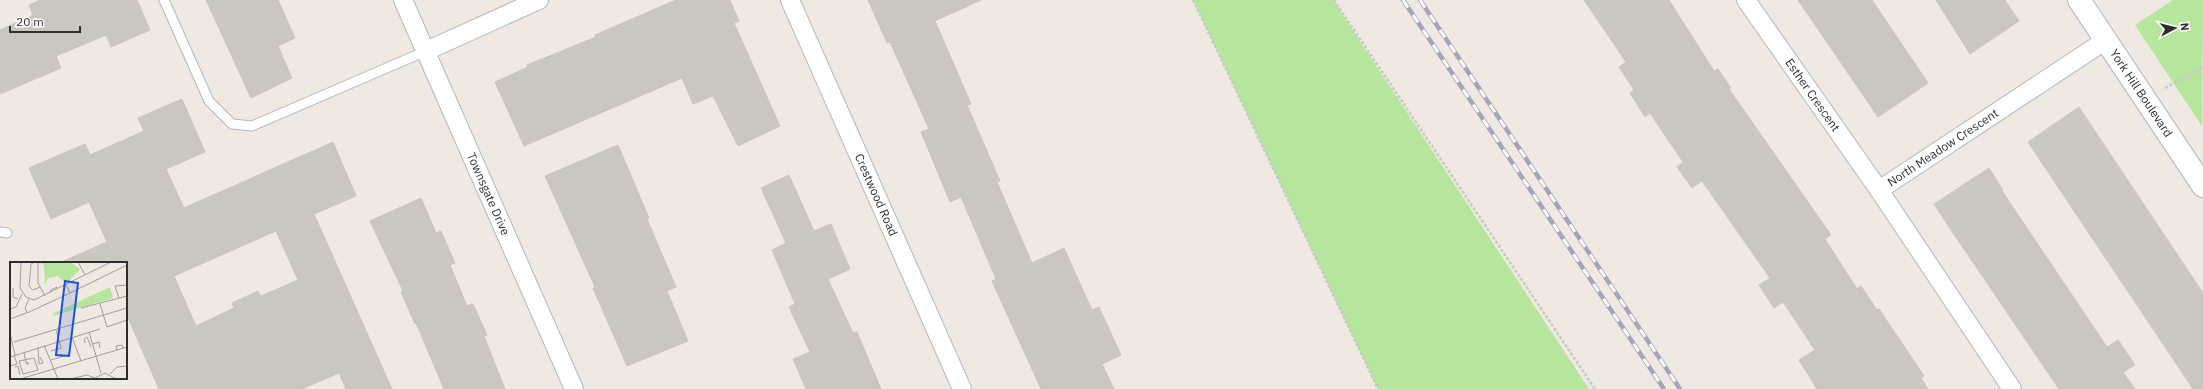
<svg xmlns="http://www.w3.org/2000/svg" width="2203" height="389" viewBox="0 0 2203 389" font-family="'IBM Plex Sans',sans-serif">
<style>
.green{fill:#b6e59e}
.building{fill:#cbc7bf;stroke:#cbc5ba;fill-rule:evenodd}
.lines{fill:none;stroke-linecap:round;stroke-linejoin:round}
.service-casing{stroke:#b4b7c1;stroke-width:11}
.minor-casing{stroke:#b4b7c1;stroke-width:20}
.tertiary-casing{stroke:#b4b7c1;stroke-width:24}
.path{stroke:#c9c9c9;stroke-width:2.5;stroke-dasharray:3 2;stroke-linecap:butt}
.service{stroke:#fff;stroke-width:9}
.minor{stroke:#fff;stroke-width:18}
.tertiary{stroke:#fff;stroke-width:22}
.rail-casing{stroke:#a3a6b8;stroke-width:4.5}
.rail{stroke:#fff;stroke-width:3;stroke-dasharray:9;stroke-linecap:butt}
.labels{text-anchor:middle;stroke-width:3;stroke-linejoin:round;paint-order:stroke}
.street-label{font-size:12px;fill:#2e2e2e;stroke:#fff}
.inset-road{fill:none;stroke:#a29e99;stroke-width:1}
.view{fill:#1d4ed8;fill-opacity:0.15;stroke:#1d4ed8;stroke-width:2}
.inset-edge{fill:none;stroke:#2e2e2e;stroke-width:2}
</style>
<rect width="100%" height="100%" fill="#efe9e1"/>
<path class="green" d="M 1193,0 L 1333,0 L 1589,389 L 1378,389 Z
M 2173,0 L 2203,0 L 2202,126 L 2135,25 Z"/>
<path class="building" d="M 40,0 L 137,0 L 150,30 L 111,47 L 106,35 L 56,56 L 61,68 L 0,94 L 0,30 L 33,15 L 29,5 Z
M 206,0 L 278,0 L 295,38 L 278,46 L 292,78 L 251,98 Z
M 676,0 L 730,0 L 739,21 L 734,23 L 780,126 L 738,146 L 713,96 L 693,104 L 682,78 L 524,146 L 495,82 L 528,67 L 527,65 L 596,37 L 595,35 Z
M 868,0 L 981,0 L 935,21 L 971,104 L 967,105 L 1000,181 L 997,182 L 1032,263 L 1064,248 L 1092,310 L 1099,307 L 1121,355 L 1102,364 L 1114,389 L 1041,389 L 992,281 L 996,279 L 961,197 L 950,202 L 921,132 L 929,129 L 890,42 L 887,43 Z
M 1584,0 L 1669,0 L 1714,71 L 1718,69 L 1731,88 L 1729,89 L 1831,235 L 1825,239 L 1857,289 L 1861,286 L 1877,310 L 1879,309 L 1924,376 L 1921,378 L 1928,389 L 1817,389 L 1799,360 L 1815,350 L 1783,302 L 1774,308 L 1759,285 L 1770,278 L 1702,181 L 1692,188 L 1677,167 L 1683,162 L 1650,113 L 1645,117 L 1630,93 L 1634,90 L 1619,67 L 1626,62 Z
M 1798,0 L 1872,0 L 1928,83 L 1878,117 Z
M 1936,0 L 2005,0 L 2019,21 L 1970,54 Z
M 182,99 L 205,152 L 166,169 L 184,208 L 333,142 L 356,196 L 314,214 L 392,389 L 346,389 L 339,373 L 302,389 L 159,389 L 126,313 L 126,263 L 59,263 L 107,242 L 89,202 L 51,219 L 29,168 L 85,144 L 90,155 L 144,131 L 138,118 ZM 276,231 L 298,280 L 261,296 L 258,291 L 232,303 L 234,308 L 196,326 L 174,276 Z
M 2079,107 L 2203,293 L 2203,389 L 2193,389 L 2028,142 Z
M 618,145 L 649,218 L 647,219 L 676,287 L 667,291 L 688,341 L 627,366 L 593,288 L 595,287 L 545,176 Z
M 1989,168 L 2003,190 L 2002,191 L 2107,347 L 2118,340 L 2135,365 L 2123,372 L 2135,389 L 2059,389 L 1949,227 L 1934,204 Z
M 789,175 L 814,231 L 831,224 L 850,269 L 828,279 L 853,333 L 857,332 L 881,389 L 806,389 L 793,359 L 810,352 L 789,307 L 795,304 L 772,250 L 786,243 L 761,188 Z
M 421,198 L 436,233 L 441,231 L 455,263 L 450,265 L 467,306 L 473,304 L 487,335 L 484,336 L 505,389 L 444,389 L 416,323 L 415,324 L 401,292 L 403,291 L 370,221 Z"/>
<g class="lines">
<g class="service-casing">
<path id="service" d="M 164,0 L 209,101 L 232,124 L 252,126 L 426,51
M 0,232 L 7,233"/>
</g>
<g class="minor-casing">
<g id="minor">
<path id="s1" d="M 403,0 L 574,389"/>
<path id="s2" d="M 790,0 L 962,389"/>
<path id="s3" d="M 1746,0 L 1879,190"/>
<path d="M 426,51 L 539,0"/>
<path id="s4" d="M 2012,389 L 1879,190 L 2106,40"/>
</g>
</g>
<g class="tertiary-casing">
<g id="tertiary">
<path id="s5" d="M 2079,0 L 2203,186"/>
</g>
</g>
<path class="path" d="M 1193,0 L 1378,389
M 1334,0 L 1595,389
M 2165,88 L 2203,67"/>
<use href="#service" class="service"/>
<use href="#minor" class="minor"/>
<use href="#tertiary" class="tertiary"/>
<g class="rail-casing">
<path id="rail" d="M 1403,0 L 1664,389
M 1420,0 L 1680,389"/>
</g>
<use href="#rail" class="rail"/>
</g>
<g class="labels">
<g class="street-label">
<text dy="4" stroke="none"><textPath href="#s5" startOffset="112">York Hill Boulevard</textPath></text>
<text dy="4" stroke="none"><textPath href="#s3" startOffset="116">Esther Crescent</textPath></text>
<text dy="4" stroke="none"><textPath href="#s4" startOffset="316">North Meadow Crescent</textPath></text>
<text dy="4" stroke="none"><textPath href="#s1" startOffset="212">Townsgate Drive</textPath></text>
<text dy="4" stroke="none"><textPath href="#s2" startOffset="213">Crestwood Road</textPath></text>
</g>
</g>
<g transform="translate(10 262)">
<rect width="117" height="117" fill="#efe9e1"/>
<path d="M 29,0 L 60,0 L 70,7 L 56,22 L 48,14 L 38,16 L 35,22 L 34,3 ZM 100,25 L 103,36 L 43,54 L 44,51 Z" fill="#b6e59e"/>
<path class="inset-road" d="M 11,0 L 10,26 L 16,35 L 24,38 L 101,0M 25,0 L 21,2 L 19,24 L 23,28 L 30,25M 28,0 L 28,21 L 35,34M 68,0 L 75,13M 56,23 L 60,31 L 117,3M 3,26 L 3,35 L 8,37M 40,31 L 41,28 L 47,25 L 48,27M 109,36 L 105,24 L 117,23M 19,37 L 15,46 L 17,51 L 60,31M 90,42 L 97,65 L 117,58M 71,46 L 117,34M 0,47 L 6,45 L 12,32M 0,57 L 16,51M 79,70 L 91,111M 0,71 L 5,93M 62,75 L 71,99M 4,80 L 117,46M 75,81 L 74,77 L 77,75 L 81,85M 83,82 L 89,80 L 90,86M 34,83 L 48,117M 28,85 L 29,102 L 33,101 L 30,95M 107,88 L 106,84 L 112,83 L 113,86M 41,89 L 51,86 L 46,68M 14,90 L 16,101 L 19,102 L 17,100M 0,95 L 90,67M 24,96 L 28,108 L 13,112 L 9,99 ZM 41,98 L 54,94M 0,104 L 7,102 L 4,93M 5,105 L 8,104 L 10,113M 100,112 L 107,105 L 117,104M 85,116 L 95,111 L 106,117M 10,117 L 117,85M 60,117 L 77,113 L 85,116"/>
<path class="view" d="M 55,19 L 68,21 L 59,94 L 46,93 Z"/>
<rect width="117" height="117" class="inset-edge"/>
</g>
<g transform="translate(2175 28) rotate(83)" stroke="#ffffff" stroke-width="3" paint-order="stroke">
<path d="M0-3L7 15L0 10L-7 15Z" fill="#2e2e2e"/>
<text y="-6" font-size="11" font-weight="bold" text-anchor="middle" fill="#2e2e2e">N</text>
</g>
<path d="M10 26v6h70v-6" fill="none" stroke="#2e2e2e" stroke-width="2"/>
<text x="16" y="26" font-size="12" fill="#2e2e2e" stroke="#ffffff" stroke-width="3" paint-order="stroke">20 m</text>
</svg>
